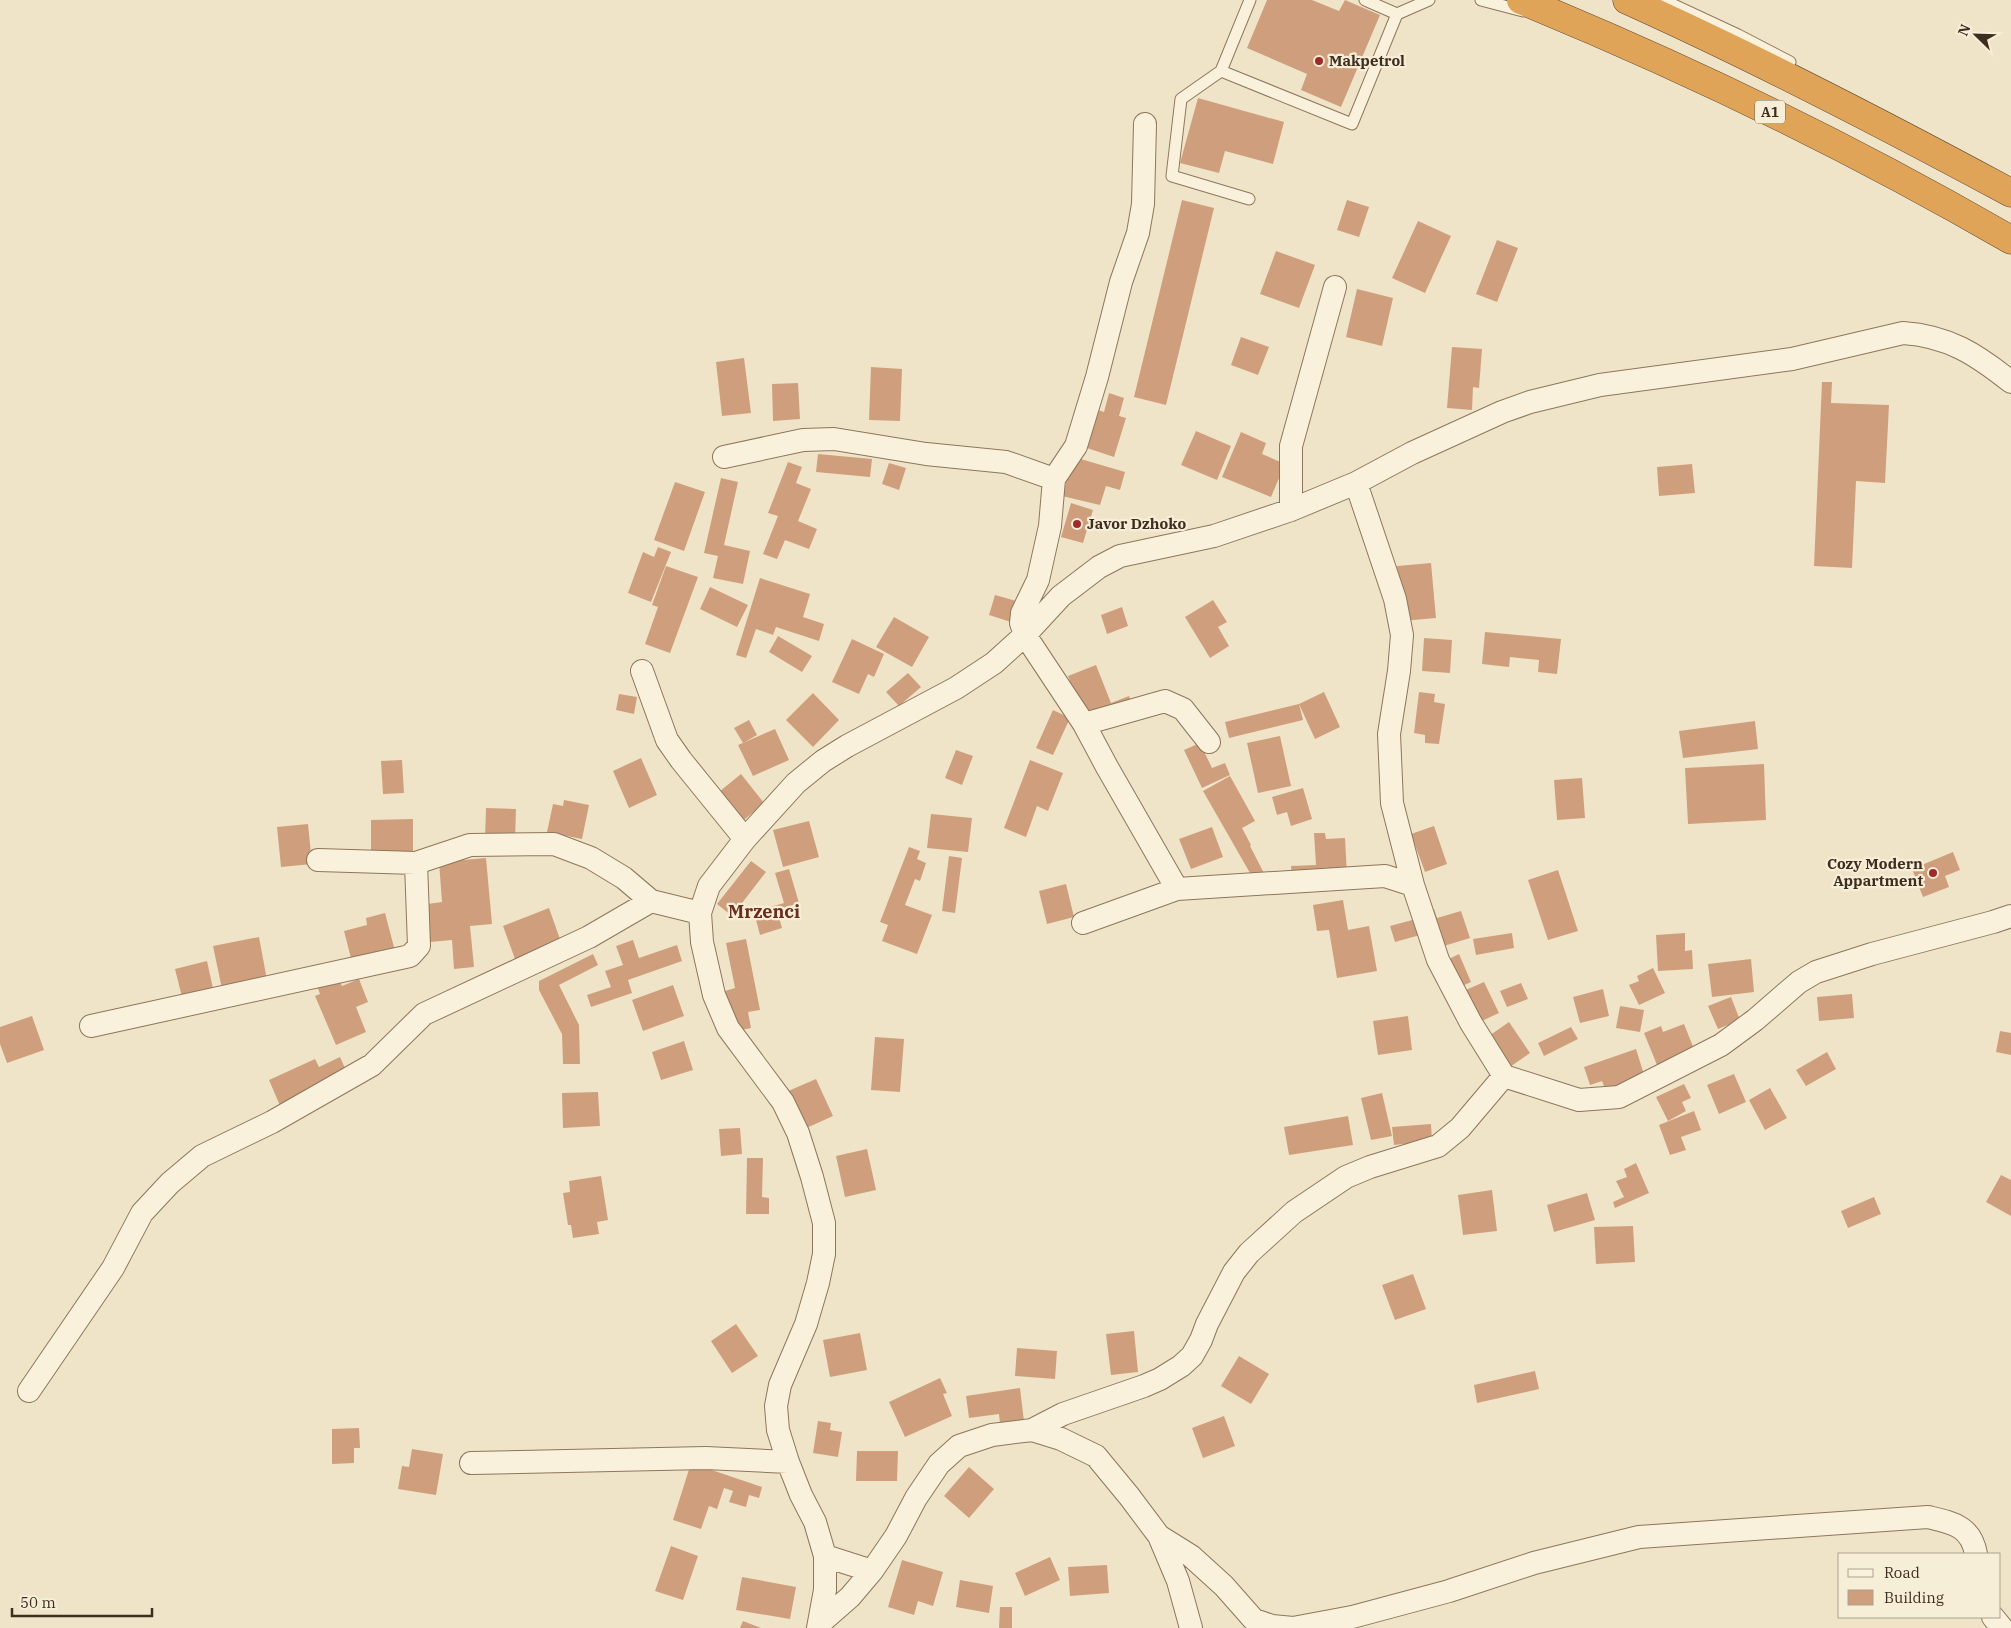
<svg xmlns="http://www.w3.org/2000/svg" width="2011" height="1628" viewBox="0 0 2011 1628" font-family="'IBM Plex Serif',serif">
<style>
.building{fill:#cf9f7d}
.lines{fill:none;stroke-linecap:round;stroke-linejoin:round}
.lane-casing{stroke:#8d765c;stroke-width:13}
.street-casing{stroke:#8d765c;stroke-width:24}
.highway-casing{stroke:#5b4430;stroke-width:29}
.lane{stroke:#faf1dc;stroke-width:11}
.street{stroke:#faf1dc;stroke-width:22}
.highway{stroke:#e0a458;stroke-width:28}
.poi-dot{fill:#9e2a2b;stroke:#f7eed8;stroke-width:2}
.labels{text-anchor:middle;stroke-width:4.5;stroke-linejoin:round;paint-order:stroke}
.shield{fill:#f7eed8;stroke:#756857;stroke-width:1}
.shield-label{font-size:14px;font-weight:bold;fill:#3d2e20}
.poi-label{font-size:15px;font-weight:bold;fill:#3d2e20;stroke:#f7eed8;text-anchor:start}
.quarter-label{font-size:18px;font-weight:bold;fill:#6b2e1e;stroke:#f7eed8}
</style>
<rect width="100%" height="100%" fill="#f0e4c8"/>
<path class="building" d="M 1267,0 L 1312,0 L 1339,11 L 1345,0 L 1380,15 L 1341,107 L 1301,90 L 1307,74 L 1247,48 Z
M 1198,98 L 1284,122 L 1273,164 L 1225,151 L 1219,173 L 1180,163 Z
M 1182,200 L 1214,208 L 1166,405 L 1134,397 Z
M 1347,200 L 1369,207 L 1359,237 L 1337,230 Z
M 1418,221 L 1451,236 L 1425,293 L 1392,278 Z
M 1497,240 L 1518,248 L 1497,302 L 1476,294 Z
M 1276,251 L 1315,265 L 1299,308 L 1260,294 Z
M 1357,289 L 1393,298 L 1382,346 L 1346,337 Z
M 1241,337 L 1269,347 L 1258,375 L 1231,365 Z
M 1452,347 L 1482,349 L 1479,388 L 1473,387 L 1472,410 L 1447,408 Z
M 744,358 L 751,413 L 722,416 L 716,362 Z
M 871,367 L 902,369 L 900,421 L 869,420 Z
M 1822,382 L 1832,382 L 1831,403 L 1889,405 L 1885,483 L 1856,481 L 1852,568 L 1814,566 Z
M 798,383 L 800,419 L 773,421 L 772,384 Z
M 1109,393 L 1124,398 L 1119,416 L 1126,418 L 1114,457 L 1087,448 L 1098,410 L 1104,412 Z
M 1196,431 L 1231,446 L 1217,480 L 1181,465 Z
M 1241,432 L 1266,443 L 1262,454 L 1285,464 L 1271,497 L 1222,477 Z
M 818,454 L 872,459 L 870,477 L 816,472 Z
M 1074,457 L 1125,472 L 1120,490 L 1106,486 L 1100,505 L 1062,496 Z
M 788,462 L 802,467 L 796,483 L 811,489 L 798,521 L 817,529 L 809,549 L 785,540 L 777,559 L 763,554 L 778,516 L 768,513 Z
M 889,463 L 906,468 L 899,490 L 882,484 Z
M 1692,464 L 1695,493 L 1659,496 L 1657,467 Z
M 721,478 L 738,482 L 724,545 L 750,551 L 743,584 L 713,578 L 718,556 L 704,553 Z
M 675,482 L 705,492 L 684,551 L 654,540 Z
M 1071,503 L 1093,510 L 1083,543 L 1061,537 Z
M 658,547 L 671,552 L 651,602 L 628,593 L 643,552 L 654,557 Z
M 1431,563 L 1436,618 L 1402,621 L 1397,566 Z
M 666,566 L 698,577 L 670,653 L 645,644 L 658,607 L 652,605 Z
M 760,578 L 810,594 L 803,617 L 824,624 L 819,641 L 776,627 L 773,635 L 756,629 L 746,658 L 736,655 Z
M 710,587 L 748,605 L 737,627 L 700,609 Z
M 995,595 L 1020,602 L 1014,623 L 989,615 Z
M 1213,600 L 1227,622 L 1218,627 L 1229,646 L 1210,658 L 1185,617 Z
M 1122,607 L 1128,626 L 1107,634 L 1101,615 Z
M 894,617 L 929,637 L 912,667 L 876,647 Z
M 1485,632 L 1561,639 L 1557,674 L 1538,672 L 1539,660 L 1510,657 L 1509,667 L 1482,664 Z
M 778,636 L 812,656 L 802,672 L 769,652 Z
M 1424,638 L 1452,640 L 1450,673 L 1422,671 Z
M 852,639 L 884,654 L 874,677 L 868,674 L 859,694 L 832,682 Z
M 1096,665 L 1111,703 L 1129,696 L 1131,702 L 1085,720 L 1068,676 Z
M 908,673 L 921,687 L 899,706 L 886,692 Z
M 1324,692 L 1340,727 L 1315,739 L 1299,704 L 1303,720 L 1229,738 L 1225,722 L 1299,704 Z
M 1419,692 L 1435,694 L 1434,702 L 1445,704 L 1439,744 L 1425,743 L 1425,735 L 1414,733 Z
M 813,693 L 839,720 L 813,747 L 786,720 Z
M 619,694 L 637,697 L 634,714 L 616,710 Z
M 1053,710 L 1070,718 L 1053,755 L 1036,748 Z
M 749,720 L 757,735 L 743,743 L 734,728 Z
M 1755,721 L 1758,749 L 1683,758 L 1679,731 Z
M 775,729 L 789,760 L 753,776 L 738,745 Z
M 1280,736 L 1291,786 L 1258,793 L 1247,743 Z
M 1200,743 L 1212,768 L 1225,763 L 1230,775 L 1202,788 L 1184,750 Z
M 956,750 L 973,756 L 962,785 L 945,778 Z
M 641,758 L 657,795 L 629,808 L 613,771 Z
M 402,760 L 404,793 L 383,794 L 381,761 Z
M 1030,760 L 1063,773 L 1048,811 L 1037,806 L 1026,837 L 1004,828 Z
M 1764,764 L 1766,820 L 1688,824 L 1685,768 Z
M 741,774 L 764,803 L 738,825 L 714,796 Z
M 1230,776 L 1255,821 L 1242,828 L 1251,845 L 1250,846 L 1267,879 L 1254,880 L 1203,791 Z
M 1582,778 L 1585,818 L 1557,820 L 1554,780 Z
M 1303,788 L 1312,819 L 1291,826 L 1287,812 L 1277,815 L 1272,797 Z
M 564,800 L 589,805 L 582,839 L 547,832 L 553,804 L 563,806 Z
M 486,808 L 516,809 L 515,840 L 485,839 Z
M 931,814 L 972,818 L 968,852 L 927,848 Z
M 413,819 L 413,855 L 371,855 L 371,820 Z
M 809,821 L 819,857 L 783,867 L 773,830 Z
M 308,824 L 312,864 L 281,867 L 277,827 Z
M 1434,826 L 1447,864 L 1425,872 L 1411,834 Z
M 1212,827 L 1223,857 L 1191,869 L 1179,839 Z
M 1314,833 L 1325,833 L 1326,839 L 1345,838 L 1347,875 L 1292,877 L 1291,866 L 1316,865 Z
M 909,847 L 920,851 L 917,859 L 926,863 L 920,881 L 915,879 L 905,905 L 932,915 L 917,954 L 882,941 L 888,925 L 880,922 Z
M 1953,852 L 1960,870 L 1945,876 L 1949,887 L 1923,897 L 1912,869 Z
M 949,856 L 962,858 L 955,913 L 942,911 Z
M 486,858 L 492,924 L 470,926 L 474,967 L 454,969 L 452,940 L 430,942 L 427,904 L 442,902 L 439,862 Z
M 751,861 L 766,872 L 732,916 L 717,904 Z
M 789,869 L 799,903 L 777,910 L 782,928 L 760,935 L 754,912 L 784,903 L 775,873 Z
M 1558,870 L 1578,931 L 1548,940 L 1528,880 Z
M 1066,884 L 1074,917 L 1047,924 L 1039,891 Z
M 1343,900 L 1348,930 L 1369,926 L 1377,971 L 1337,978 L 1329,930 L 1317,931 L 1313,905 Z
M 549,908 L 561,942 L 515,959 L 503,926 Z
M 1434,909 L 1437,918 L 1461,911 L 1470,938 L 1434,949 L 1423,912 Z
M 385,913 L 395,951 L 352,962 L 344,931 L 367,925 L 366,918 Z
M 1416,919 L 1420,935 L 1395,942 L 1390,926 Z
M 1512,933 L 1514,948 L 1476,955 L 1473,939 Z
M 1685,933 L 1685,951 L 1692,950 L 1693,969 L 1658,971 L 1656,935 Z
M 259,937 L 267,980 L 222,989 L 213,946 Z
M 746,939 L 760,1010 L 748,1012 L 751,1028 L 733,1032 L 725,991 L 735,988 L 726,943 Z
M 633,940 L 639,958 L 677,945 L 682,961 L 628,980 L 632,993 L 591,1007 L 587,995 L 611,987 L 605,971 L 623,965 L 616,946 Z
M 593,954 L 598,965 L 559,985 L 579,1025 L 580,1064 L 563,1064 L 562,1034 L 539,990 L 539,981 Z
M 1459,954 L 1471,982 L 1456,989 L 1443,962 Z
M 1751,959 L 1754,992 L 1712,997 L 1708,964 Z
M 207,961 L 214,993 L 183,1001 L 175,969 Z
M 1653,968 L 1665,993 L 1639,1005 L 1629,985 L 1639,981 L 1637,976 Z
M 337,974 L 342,986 L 359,979 L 368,1002 L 356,1007 L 366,1032 L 336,1045 L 315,996 L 320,994 L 316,983 Z
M 1484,982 L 1499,1013 L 1473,1025 L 1459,993 Z
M 1521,983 L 1528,999 L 1507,1007 L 1500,991 Z
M 673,985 L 684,1016 L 643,1031 L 632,1000 Z
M 1603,989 L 1609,1016 L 1580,1023 L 1573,997 Z
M 1852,994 L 1854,1018 L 1819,1021 L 1817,997 Z
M 1731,997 L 1740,1020 L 1718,1029 L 1708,1006 Z
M 1620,1006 L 1644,1010 L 1640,1032 L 1616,1028 Z
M 32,1016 L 44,1050 L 7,1063 L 0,1044 L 0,1027 Z
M 1408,1016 L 1412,1050 L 1378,1055 L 1373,1021 Z
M 1509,1022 L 1530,1053 L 1507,1069 L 1486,1038 Z
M 1684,1024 L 1696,1054 L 1659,1070 L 1644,1033 L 1661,1026 L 1663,1032 Z
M 1571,1027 L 1578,1039 L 1544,1056 L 1538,1043 Z
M 2000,1031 L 2011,1033 L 2011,1055 L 1996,1052 Z
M 875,1037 L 904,1039 L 900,1092 L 871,1090 Z
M 684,1041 L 693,1070 L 661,1080 L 652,1052 Z
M 1636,1049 L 1646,1081 L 1607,1094 L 1602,1081 L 1590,1085 L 1584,1067 Z
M 1827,1052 L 1836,1069 L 1806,1086 L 1796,1070 Z
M 340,1057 L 349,1077 L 281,1108 L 269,1080 L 315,1059 L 319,1067 Z
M 1734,1074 L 1746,1102 L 1719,1114 L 1707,1085 Z
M 816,1079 L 833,1116 L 802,1130 L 786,1092 Z
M 1684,1084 L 1691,1098 L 1682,1102 L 1686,1111 L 1668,1121 L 1656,1097 Z
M 1770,1088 L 1787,1118 L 1765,1130 L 1749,1100 Z
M 598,1092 L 600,1126 L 563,1128 L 562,1093 Z
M 1382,1093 L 1392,1136 L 1371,1140 L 1361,1098 Z
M 1694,1111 L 1701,1130 L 1681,1137 L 1686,1150 L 1670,1155 L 1659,1125 Z
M 1348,1116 L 1353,1145 L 1289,1155 L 1284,1127 Z
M 1431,1124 L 1432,1141 L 1394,1145 L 1392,1127 Z
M 740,1128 L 742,1154 L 721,1156 L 719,1129 Z
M 867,1149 L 876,1190 L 845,1197 L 836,1156 Z
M 747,1158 L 763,1158 L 762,1197 L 769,1198 L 769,1214 L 746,1214 Z
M 1636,1163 L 1649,1193 L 1615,1208 L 1613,1202 L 1624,1197 L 1616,1181 L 1627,1177 L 1624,1169 Z
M 2001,1175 L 2011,1180 L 2011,1216 L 1986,1202 Z
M 601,1176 L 608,1220 L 597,1222 L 599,1234 L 573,1238 L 571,1225 L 568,1225 L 563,1193 L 570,1192 L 569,1181 Z
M 1492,1190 L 1497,1231 L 1463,1235 L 1458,1195 Z
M 1587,1193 L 1595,1220 L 1554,1232 L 1547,1205 Z
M 1874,1197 L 1881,1214 L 1848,1228 L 1841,1211 Z
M 1633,1226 L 1635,1262 L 1596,1264 L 1594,1227 Z
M 1413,1274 L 1426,1309 L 1395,1320 L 1382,1285 Z
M 736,1324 L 758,1356 L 732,1373 L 711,1341 Z
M 1134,1331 L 1138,1372 L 1111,1375 L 1106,1334 Z
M 860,1333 L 867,1370 L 830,1377 L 823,1340 Z
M 1017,1348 L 1057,1351 L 1055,1379 L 1015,1376 Z
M 1239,1356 L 1269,1374 L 1251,1404 L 1221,1386 Z
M 1535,1371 L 1539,1389 L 1477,1403 L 1474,1385 Z
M 940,1378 L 947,1393 L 943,1394 L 952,1416 L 905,1437 L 889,1402 Z
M 1020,1388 L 1025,1430 L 1001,1433 L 999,1414 L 969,1418 L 966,1396 Z
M 1224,1416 L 1235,1446 L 1203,1458 L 1192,1428 Z
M 818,1421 L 831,1423 L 830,1430 L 842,1432 L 838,1457 L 813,1453 Z
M 359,1428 L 360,1448 L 354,1448 L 354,1463 L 332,1464 L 332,1429 Z
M 412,1449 L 443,1454 L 436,1495 L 398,1489 L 402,1466 L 409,1467 Z
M 857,1451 L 898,1451 L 897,1481 L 856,1481 Z
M 691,1463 L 762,1487 L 759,1498 L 749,1495 L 746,1507 L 729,1502 L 733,1491 L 724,1488 L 717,1509 L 709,1506 L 701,1529 L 673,1520 Z
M 969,1467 L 994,1489 L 969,1518 L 944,1496 Z
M 671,1546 L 698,1556 L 683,1600 L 655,1591 Z
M 1050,1557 L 1060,1580 L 1025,1596 L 1015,1573 Z
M 902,1560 L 943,1572 L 933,1606 L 918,1601 L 914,1615 L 888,1607 Z
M 1107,1565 L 1109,1593 L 1070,1596 L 1068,1567 Z
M 742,1577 L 796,1587 L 790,1619 L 736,1610 Z
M 960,1580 L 993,1586 L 989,1613 L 956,1607 Z
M 1000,1607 L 1012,1607 L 1012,1628 L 999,1628 Z
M 743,1621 L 761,1628 L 740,1628 Z"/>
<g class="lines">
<g class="lane-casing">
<path id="lane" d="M 1250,0 L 1221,71 L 1352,124 L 1397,14 L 1429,0
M 1365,0 L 1397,14
M 1481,0 L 1523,11
M 1663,0 L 1738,35 L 1790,62
M 1221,71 L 1181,99 L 1172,176 L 1249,199"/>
</g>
<g class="street-casing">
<path id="street" d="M 724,457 L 803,440 L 834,439 L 926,454 L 1006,462 L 1054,479 L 1050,526 L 1038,580 L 1022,613 L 1021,623 L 1025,635 L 1084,724 L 1107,767 L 1177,889
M 1054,479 L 1076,446 L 1097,377 L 1121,282 L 1138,233 L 1143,204 L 1145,124
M 1291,510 L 1291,446 L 1335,287
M 642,671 L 667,740 L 681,760 L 745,839
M 1084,724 L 1165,701 L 1183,709 L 1209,742
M 318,860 L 416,863 L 470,845 L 554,844 L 591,858 L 624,878 L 651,901 L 700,913
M 1083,923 L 1177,889 L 1385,876 L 1413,885
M 91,1026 L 410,956 L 419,946 L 416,863
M 1504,1076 L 1579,1100 L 1619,1097 L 1721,1045 L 1755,1020 L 1799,982 L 1816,972 L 1872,954 L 1993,922 L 2011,916
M 29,1391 L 113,1268 L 142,1213 L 170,1183 L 202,1156 L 272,1122 L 372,1065 L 424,1014 L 589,937 L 651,901
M 1032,1430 L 1061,1439 L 1096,1456 L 1129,1496 L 1159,1536 L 1178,1581 L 1191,1628
M 471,1463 L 706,1458 L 788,1462
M 1159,1536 L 1191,1556 L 1224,1586 L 1254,1620 L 1272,1626 L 1293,1628 L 1352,1617 L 1449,1591 L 1534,1563 L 1639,1537 L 1928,1517 C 1953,1523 1971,1526 1976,1554
M 825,1556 L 872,1571
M 1993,1617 L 2002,1628
M 819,1624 L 850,1597 L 872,1571 L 896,1536 L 916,1498 L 939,1464 L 959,1446 L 992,1435 L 1032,1430 L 1063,1414 L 1144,1386 L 1160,1379 L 1181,1366 L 1192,1356 L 1201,1340 L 1207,1324 L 1234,1272 L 1249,1253 L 1294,1212 L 1346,1177 L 1370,1167 L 1438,1146 L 1460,1128 L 1504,1076 L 1471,1023 L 1438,960 L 1413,885 L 1392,803 L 1389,734 L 1399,671 L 1402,635 L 1395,599 L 1356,483
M 818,1628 L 825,1590 L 825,1556 L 815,1522 L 801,1495 L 788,1462 L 778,1430 L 776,1406 L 780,1385 L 806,1324 L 818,1283 L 824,1254 L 824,1223 L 812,1177 L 798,1133 L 783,1102 L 728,1028 L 714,995 L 702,942 L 700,913 L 709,886 L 745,839 L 796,783 L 823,761 L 847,746 L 956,688 L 994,663 L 1025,635 L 1061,596 L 1099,567 L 1120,556 L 1214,536 L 1291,510 L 1356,483 L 1412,453 L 1502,412 L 1530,402 L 1600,385 L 1792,359 L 1903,333 C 1948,336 1976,354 2011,382"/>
</g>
<g class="highway-casing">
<path id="highway" d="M 1521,0 C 1689,69 1854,149 2011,240
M 1627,0 C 1758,59 1885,125 2011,193"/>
</g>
<use href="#lane" class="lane"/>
<use href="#street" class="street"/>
<use href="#highway" class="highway"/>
</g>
<g class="poi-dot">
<circle cx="1319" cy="61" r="5"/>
<circle cx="1077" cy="524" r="5"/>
<circle cx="1933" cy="873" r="5"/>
</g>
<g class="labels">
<rect class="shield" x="1755" y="100.5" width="30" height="23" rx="4"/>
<g class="shield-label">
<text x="1770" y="117">A1</text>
</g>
<g class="poi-label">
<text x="1329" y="66">Makpetrol</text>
<text x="1087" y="529">Javor Dzhoko</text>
<text x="1923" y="869" text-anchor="end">Cozy Modern<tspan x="1923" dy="17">Appartment</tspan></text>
</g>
<g class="quarter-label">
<text x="764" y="918">Mrzenci</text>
</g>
</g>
<rect x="1838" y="1553" width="162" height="65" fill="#f7eed8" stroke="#ada18e"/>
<rect x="1848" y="1569" width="25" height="8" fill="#faf1dc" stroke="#ada18e"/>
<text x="1884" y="1578" font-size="15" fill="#3d2e20">Road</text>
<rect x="1848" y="1590" width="25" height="15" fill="#cf9f7d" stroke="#ada18e"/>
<text x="1884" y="1603" font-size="15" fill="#3d2e20">Building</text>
<g transform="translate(1976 35) rotate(293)" stroke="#f7eed8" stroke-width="4" paint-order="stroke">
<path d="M0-4L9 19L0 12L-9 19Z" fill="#3d2e20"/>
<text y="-8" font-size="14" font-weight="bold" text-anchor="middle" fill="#3d2e20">N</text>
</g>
<path d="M12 1608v8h140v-8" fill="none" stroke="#3d2e20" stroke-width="2.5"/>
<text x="20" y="1608" font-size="15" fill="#3d2e20" stroke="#f7eed8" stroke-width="4" paint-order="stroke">50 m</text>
</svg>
